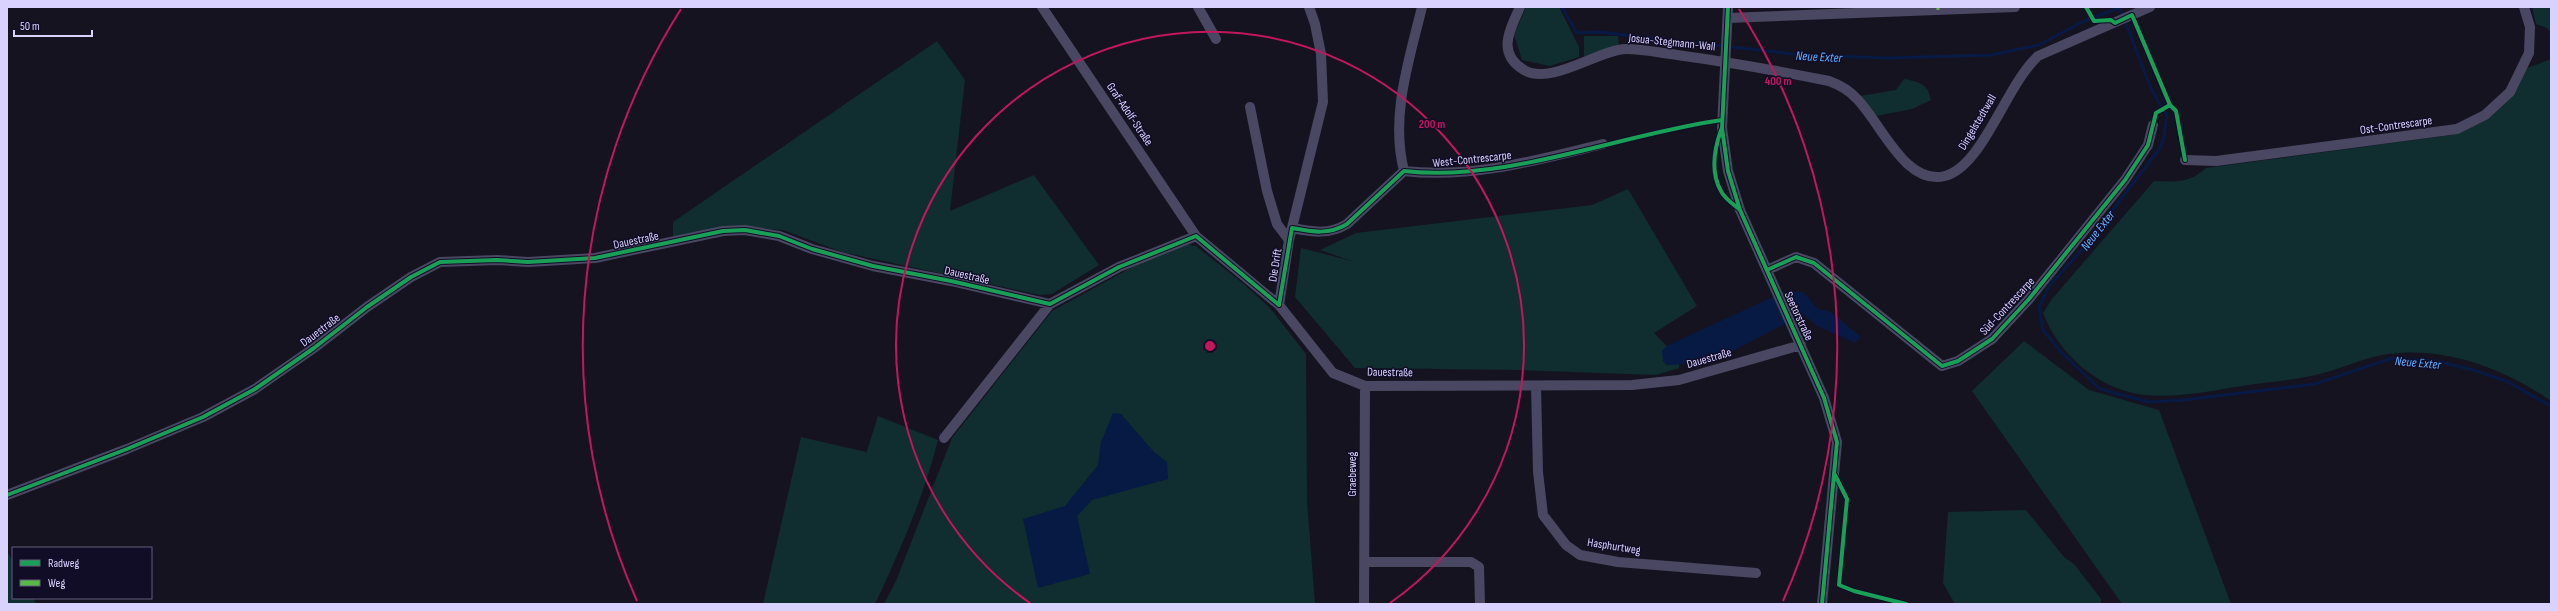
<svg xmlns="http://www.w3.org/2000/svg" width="2558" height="611" viewBox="0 0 2558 611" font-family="'Sofia Sans Condensed',sans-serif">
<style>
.green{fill:#102d2f}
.water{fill:#071a44}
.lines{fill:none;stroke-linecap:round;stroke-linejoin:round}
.stream{stroke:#071a44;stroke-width:3}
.minor{stroke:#494762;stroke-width:10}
.quiet{stroke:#58b947;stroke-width:3;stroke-dasharray:6 3;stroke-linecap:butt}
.cycleway-casing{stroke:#120d27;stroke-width:6}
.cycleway{stroke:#1a9f57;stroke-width:4}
.ring{fill:none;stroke:#c2185b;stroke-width:2}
.labels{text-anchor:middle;stroke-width:3;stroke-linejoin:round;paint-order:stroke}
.street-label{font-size:12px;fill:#d9d2ff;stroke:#120d27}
.water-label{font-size:13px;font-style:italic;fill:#60b0ff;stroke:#120d27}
.centre{fill:#c2185b;stroke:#120d27;stroke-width:2}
.ring-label{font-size:12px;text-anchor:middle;font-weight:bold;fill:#c2185b;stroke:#120d27;stroke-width:3;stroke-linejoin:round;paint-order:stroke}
</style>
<rect width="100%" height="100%" fill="#161321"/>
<path class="green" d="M 1526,7 L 1559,7 L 1579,47 L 1579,57 L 1550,66 L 1522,60 L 1514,35 Z
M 2532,7 L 2551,7 L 2551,33 L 2547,28 L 2536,24 Z
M 1584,36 L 1618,36 L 1619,47 L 1584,57 Z
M 937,41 L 965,80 L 950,211 L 1034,175 L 1099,265 L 1052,294 L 1040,295 L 842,252 L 783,230 L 748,227 L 673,239 L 673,222 Z
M 2551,59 L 2551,401 C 2506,369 2445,346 2389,354 C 2363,357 2337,371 2311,376 C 2288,381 2265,382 2242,386 C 2210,391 2179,398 2146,395 C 2100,391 2059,355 2043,313 L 2052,299 L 2154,181 C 2176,182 2190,183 2206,168 L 2451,135 C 2491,121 2509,106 2527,68 Z
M 1904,79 C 1920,82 1928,84 1931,100 L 1912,109 L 1876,116 L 1860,96 L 1896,90 Z
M 1628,189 L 1697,306 L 1654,333 L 1667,346 L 1662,351 L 1667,365 L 1679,364 L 1679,368 L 1656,375 L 1520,370 L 1355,368 L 1295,297 L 1301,248 L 1352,261 L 1320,250 L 1356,233 L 1592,205 Z
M 1184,244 L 1196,246 L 1245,285 L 1270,308 L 1306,354 L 1307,501 L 1315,604 L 884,604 L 896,581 L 952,438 L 1052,311 L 1136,265 Z
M 2024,341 L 2089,390 L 2159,410 L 2231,604 L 2122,604 L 1972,391 Z
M 878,416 L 938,440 C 924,496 901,548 877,600 L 874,604 L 763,604 L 801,437 L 866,452 L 866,454 Z
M 2026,510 L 2064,557 L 2074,564 L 2101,599 L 2101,604 L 1955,604 L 1943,583 L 1948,512 Z
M 7,551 L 13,562 L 13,598 L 33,598 L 36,604 L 7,604 Z"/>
<path class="water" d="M 1783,292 L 1803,292 L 1818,309 L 1831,312 L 1861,337 L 1855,343 L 1817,326 L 1803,314 L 1731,352 L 1682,364 L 1667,365 L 1663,361 L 1662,351 L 1667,346 Z
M 1113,413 L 1121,414 L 1154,452 L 1167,462 L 1168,479 L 1092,500 L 1077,516 L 1090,574 L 1038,588 L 1023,519 L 1065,506 L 1098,465 L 1101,442 Z"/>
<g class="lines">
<path class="stream" d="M 1562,7 L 1577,33 L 1599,32 L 1802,55 L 1888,58 L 1991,55 L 2039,45 L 2082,22 L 2119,8 C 2136,42 2144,84 2167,115 L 2164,137 L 2160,148 L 2086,245 L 2049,286 L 2039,307 L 2043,330 L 2061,352 L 2100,389 L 2149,402 L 2184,400 L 2315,384 L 2392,358 L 2436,361 L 2473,370 L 2506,381 L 2551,406"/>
<path class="minor" d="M 1042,7 L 1196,236
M 1198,7 L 1216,39
M 1520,7 C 1510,30 1496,53 1524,70 C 1551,86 1600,49 1626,49 C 1643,49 1661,53 1677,55 C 1728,62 1779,71 1829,81 C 1840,85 1849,90 1857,99 C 1881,123 1905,186 1945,176 C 1983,166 2006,85 2038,56 L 2150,7
M 1728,7 L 1722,128 L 1728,171 L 1740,210 L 1824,398 L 1837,442 L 1822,604
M 1728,18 L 2015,7
M 1250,107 L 1267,191 L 1277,224 L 1289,240
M 2185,160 L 2216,161 L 2457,129 L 2485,115 L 2510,92 L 2529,53 L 2530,27 L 2524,7
M 1404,171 C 1471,179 1538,160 1603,144
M 1404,171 C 1390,116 1409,61 1422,7
M 1292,228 C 1313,232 1329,235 1347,224 L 1404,171
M 1767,270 L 1796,257 L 1814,263 L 1942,366 L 1958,361 L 1992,339 L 2029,299 L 2125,180 L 2148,145 L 2153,125
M 1279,305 L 1289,240 L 1323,102 L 1321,54 L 1315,24 L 1309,7
M 1536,386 L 1538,472 L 1543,515 L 1566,545 L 1580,555 L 1618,562 L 1756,573
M 944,438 L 1050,304
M 7,495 L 127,449 L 203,417 L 255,389 L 314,348 L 367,307 L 411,277 L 440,262 L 497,260 L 528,262 L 595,258 L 723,231 L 745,230 L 779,236 L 812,249 L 873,266 L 951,281 L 1050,304 L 1119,267 L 1196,236 L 1279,305 L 1333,373 L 1365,386 L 1632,385 L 1679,380 L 1801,345
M 1364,562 L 1471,562 L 1479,567 L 1480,604
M 1364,604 L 1365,386"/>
<path class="quiet" d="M 1938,7 L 1938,10
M 7,603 L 7,604"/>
<g class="cycleway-casing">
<path id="cycleway" d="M 1728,7 L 1722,128 L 1728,171 L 1740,210 L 1824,398 L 1837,442 L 1822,604
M 2086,7 L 2094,21 L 2111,20 L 2115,23 L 2132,15 L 2170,105 L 2176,111 L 2185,160
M 1721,130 C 1714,150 1710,172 1721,191 C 1724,198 1733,204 1739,209
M 1767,270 L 1796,257 L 1814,263 L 1942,366 L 1958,361 L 1992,339 L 2029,299 L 2125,180 L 2148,145 L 2156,113 L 2170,105
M 1279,305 L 1292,228 C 1313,232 1329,235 1347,224 L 1404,171 C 1505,183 1621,134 1722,120
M 1835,475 L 1847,499 L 1839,585 L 1854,591 L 1906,604
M 7,495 L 127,449 L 203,417 L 255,389 L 314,348 L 367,307 L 411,277 L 440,262 L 497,260 L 528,262 L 595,258 L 723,231 L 745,230 L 779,236 L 812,249 L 873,266 L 951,281 L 1050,304 L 1119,267 L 1196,236 L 1279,305"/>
</g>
<use href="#cycleway" class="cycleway"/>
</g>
<g class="ring">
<path d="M1030 603A314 314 0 1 1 1390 603"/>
<path d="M637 601A627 627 0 0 1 681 9M1739 9A627 627 0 0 1 1783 601"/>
</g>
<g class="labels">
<g class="street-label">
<text transform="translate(1672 42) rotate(6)" y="4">Josua-Stegmann-Wall</text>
<text transform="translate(1130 114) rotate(56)" y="4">Graf-Adolf-Straße</text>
<text transform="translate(1977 122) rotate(-59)" y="4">Dingelstedtwall</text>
<text transform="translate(2396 125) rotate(-8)" y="4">Ost-Contrescarpe</text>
<text transform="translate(1472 159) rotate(-6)" y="4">West-Contrescarpe</text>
<text transform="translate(636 240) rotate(-12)" y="4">Dauestraße</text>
<text transform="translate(1275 265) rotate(-81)" y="4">Die Drift</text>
<text transform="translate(967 275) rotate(13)" y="4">Dauestraße</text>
<text transform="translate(2007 306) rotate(-47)" y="4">Süd-Contrescarpe</text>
<text transform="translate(1799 316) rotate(65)" y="4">Seetorstraße</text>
<text transform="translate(320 330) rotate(-37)" y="4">Dauestraße</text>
<text transform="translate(1709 358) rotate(-16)" y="4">Dauestraße</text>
<text transform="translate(1390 372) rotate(1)" y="4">Dauestraße</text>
<text transform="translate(1352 474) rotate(-90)" y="4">Graebeweg</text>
<text transform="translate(1614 546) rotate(9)" y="4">Hasphurtweg</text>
</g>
<g class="water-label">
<text transform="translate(1819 56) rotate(3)" y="5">Neue Exter</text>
<text transform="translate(2097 230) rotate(-52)" y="5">Neue Exter</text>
<text transform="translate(2418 362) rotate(5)" y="5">Neue Exter</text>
</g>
</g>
<circle cx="1210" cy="346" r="6" class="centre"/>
<g class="ring-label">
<text x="1778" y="85">400 m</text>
<text x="1432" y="128">200 m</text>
</g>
<rect width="2558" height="611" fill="none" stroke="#d9d2ff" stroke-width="16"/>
<rect x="12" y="547" width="140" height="52" fill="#120d27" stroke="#625c7d"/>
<rect x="20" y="560" width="20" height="6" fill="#1a9f57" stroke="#625c7d"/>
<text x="48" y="567" font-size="12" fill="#d9d2ff">Radweg</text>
<rect x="20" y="580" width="20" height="6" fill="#58b947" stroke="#625c7d"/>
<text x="48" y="587" font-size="12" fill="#d9d2ff">Weg</text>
<path d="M14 30v6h78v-6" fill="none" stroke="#d9d2ff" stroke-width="2"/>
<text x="20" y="30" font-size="12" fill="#d9d2ff" stroke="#120d27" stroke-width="3" paint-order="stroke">50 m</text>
</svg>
